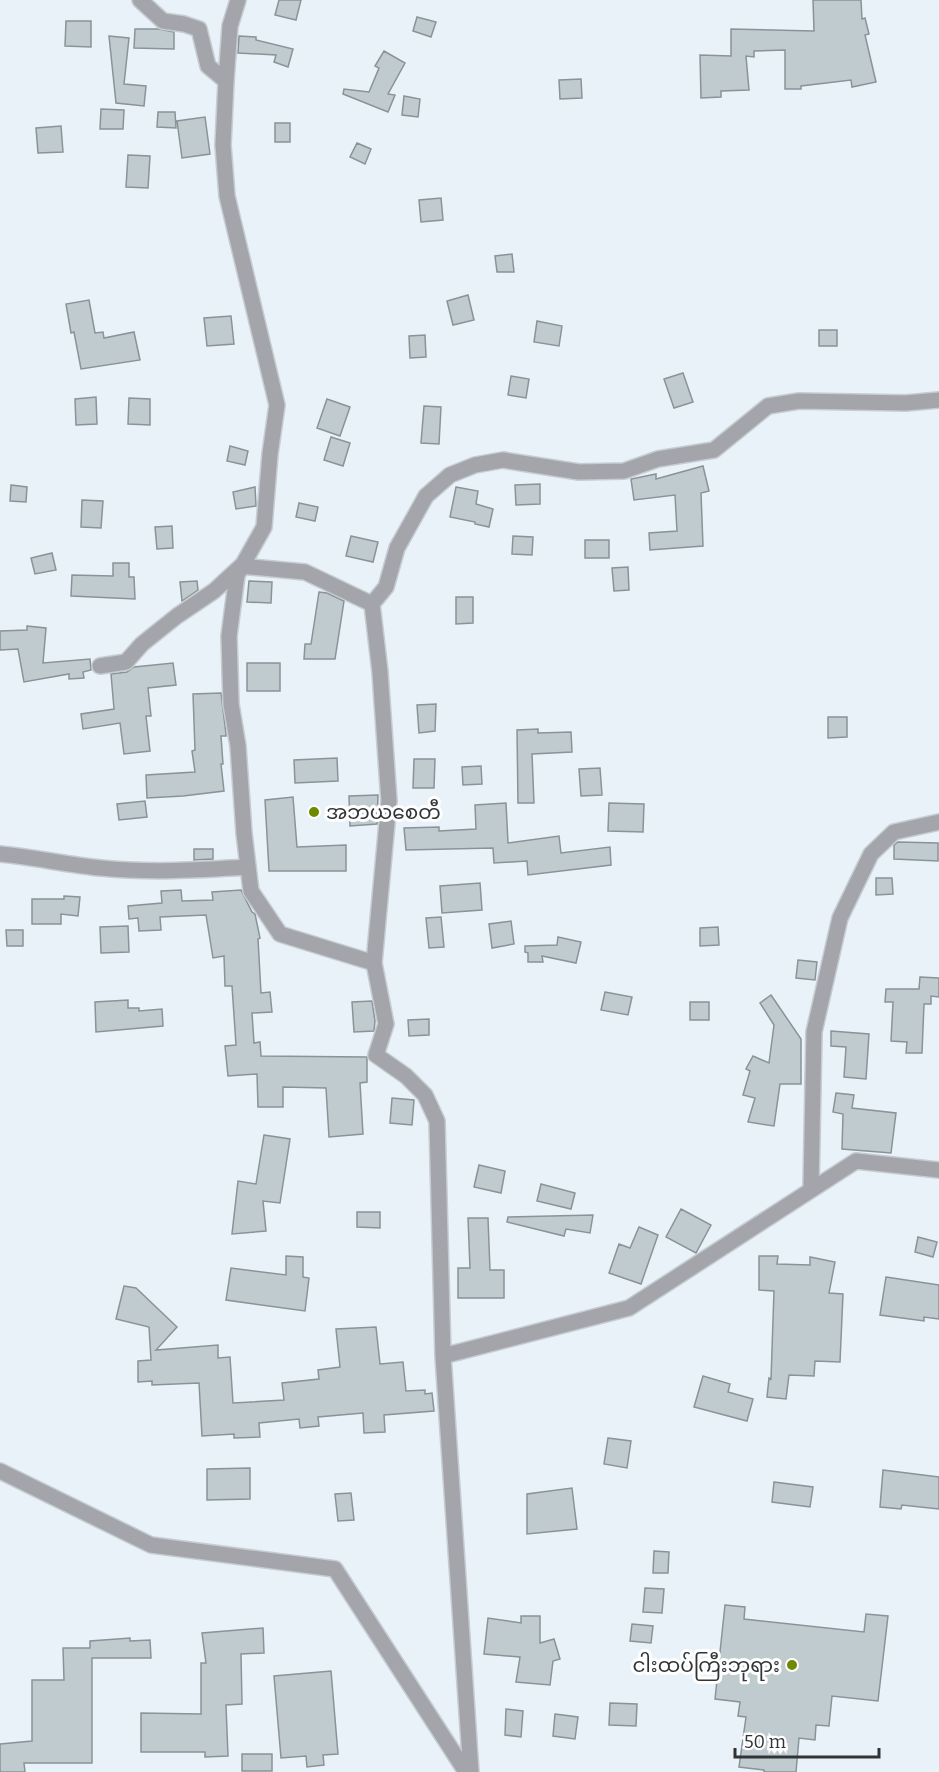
<svg xmlns="http://www.w3.org/2000/svg" width="939" height="1772" viewBox="0 0 939 1772" font-family="Bitter,'Noto Sans Myanmar',serif">
<style>
.building{fill:#c0cbcf;stroke:#899398;stroke-width:1.5}
.lines{fill:none;stroke-linecap:round;stroke-linejoin:round}
.street-casing{stroke:#c5ccd2;stroke-width:18}
.street{stroke:#a4a5aa;stroke-width:15}
.poi-dot{fill:#6f8a01;stroke:#fefefe;stroke-width:2}
.labels{text-anchor:middle;stroke-width:6;stroke-linejoin:round;paint-order:stroke}
.poi-label{font-size:20px;fill:#313437;stroke:#fefefe;text-anchor:start}
</style>
<rect width="100%" height="100%" fill="#eaf2f9"/>
<path class="building" d="M 279,0 L 301,0 L 296,20 L 275,15 Z
M 813,0 L 861,0 L 862,19 L 865,18 L 869,34 L 865,35 L 876,82 L 852,87 L 851,80 L 801,86 L 801,89 L 785,89 L 785,50 L 754,51 L 754,57 L 746,56 L 749,90 L 721,91 L 721,97 L 701,98 L 700,55 L 731,56 L 731,29 L 814,31 Z
M 417,17 L 436,22 L 431,37 L 413,31 Z
M 66,21 L 91,21 L 91,47 L 65,46 Z
M 135,29 L 159,29 L 174,32 L 174,49 L 134,48 Z
M 109,36 L 129,38 L 124,84 L 146,86 L 144,106 L 116,103 Z
M 239,36 L 256,37 L 256,40 L 293,49 L 288,67 L 274,62 L 276,55 L 238,53 Z
M 384,51 L 405,63 L 388,94 L 395,95 L 388,112 L 343,94 L 344,89 L 369,92 L 379,68 L 375,66 Z
M 581,79 L 582,98 L 560,99 L 559,80 Z
M 404,96 L 420,99 L 418,117 L 402,115 Z
M 101,109 L 124,110 L 123,129 L 100,129 Z
M 158,112 L 175,112 L 176,128 L 157,127 Z
M 205,117 L 210,154 L 182,158 L 177,121 Z
M 275,123 L 290,123 L 290,142 L 275,142 Z
M 61,126 L 63,152 L 38,153 L 36,128 Z
M 357,143 L 371,149 L 365,164 L 350,157 Z
M 128,155 L 150,156 L 148,188 L 126,187 Z
M 441,198 L 443,220 L 421,222 L 419,200 Z
M 512,254 L 514,272 L 497,272 L 495,256 Z
M 468,295 L 474,320 L 453,325 L 447,301 Z
M 89,300 L 95,333 L 103,332 L 104,338 L 134,332 L 140,360 L 81,369 L 74,332 L 71,333 L 66,304 Z
M 231,316 L 234,344 L 207,346 L 204,318 Z
M 537,321 L 562,326 L 559,346 L 534,342 Z
M 819,330 L 837,330 L 837,346 L 819,346 Z
M 425,335 L 426,357 L 410,358 L 409,336 Z
M 683,373 L 693,402 L 674,408 L 664,379 Z
M 511,376 L 529,379 L 526,398 L 508,395 Z
M 96,397 L 97,424 L 76,425 L 75,399 Z
M 129,398 L 150,399 L 150,425 L 128,424 Z
M 327,399 L 350,407 L 340,436 L 317,428 Z
M 424,406 L 441,407 L 439,444 L 421,443 Z
M 331,437 L 350,443 L 343,466 L 324,460 Z
M 230,446 L 248,451 L 245,465 L 227,461 Z
M 703,466 L 709,491 L 701,493 L 703,546 L 650,550 L 649,533 L 677,531 L 675,495 L 634,500 L 631,479 L 656,474 L 656,479 Z
M 540,484 L 540,504 L 516,505 L 515,485 Z
M 11,485 L 27,487 L 26,502 L 10,501 Z
M 255,487 L 256,506 L 236,509 L 233,492 Z
M 456,487 L 478,491 L 476,504 L 493,509 L 489,527 L 475,524 L 475,522 L 450,517 Z
M 82,500 L 103,501 L 101,528 L 81,527 Z
M 299,503 L 318,507 L 315,521 L 296,517 Z
M 172,526 L 173,548 L 157,549 L 155,527 Z
M 351,536 L 378,542 L 373,562 L 346,556 Z
M 513,536 L 533,537 L 532,555 L 512,554 Z
M 585,540 L 609,540 L 609,558 L 585,558 Z
M 52,553 L 56,570 L 35,574 L 31,558 Z
M 113,563 L 129,563 L 129,577 L 134,577 L 135,599 L 71,596 L 72,575 L 113,576 Z
M 628,567 L 629,590 L 614,591 L 612,568 Z
M 197,581 L 198,590 L 182,601 L 180,582 Z
M 249,581 L 272,582 L 271,603 L 247,602 Z
M 319,592 L 327,593 L 344,601 L 335,659 L 304,659 L 305,644 L 311,644 Z
M 456,597 L 473,597 L 473,623 L 456,624 Z
M 27,626 L 46,628 L 43,663 L 90,659 L 91,670 L 83,672 L 84,678 L 69,679 L 69,674 L 24,682 L 18,649 L 0,650 L 0,631 L 27,630 Z
M 173,663 L 176,685 L 148,688 L 151,716 L 146,716 L 150,751 L 124,754 L 120,723 L 83,729 L 81,714 L 114,709 L 111,674 L 127,672 L 134,667 Z
M 247,663 L 280,663 L 280,691 L 247,691 Z
M 221,693 L 226,734 L 226,736 L 221,736 L 223,764 L 221,764 L 224,791 L 183,796 L 147,798 L 146,775 L 195,772 L 192,751 L 195,750 L 193,694 Z
M 436,704 L 435,731 L 419,733 L 417,705 Z
M 828,717 L 847,717 L 847,737 L 828,738 Z
M 538,729 L 538,733 L 571,732 L 572,752 L 532,754 L 534,803 L 518,803 L 517,730 Z
M 337,758 L 338,781 L 295,783 L 294,760 Z
M 414,759 L 435,759 L 434,788 L 413,788 Z
M 481,766 L 482,784 L 463,785 L 462,767 Z
M 600,768 L 602,795 L 581,796 L 579,769 Z
M 378,795 L 377,824 L 350,826 L 349,796 Z
M 293,797 L 297,847 L 346,845 L 346,871 L 269,871 L 265,800 Z
M 145,801 L 147,817 L 119,820 L 117,804 Z
M 506,803 L 508,843 L 559,836 L 561,853 L 610,847 L 611,865 L 528,875 L 527,861 L 494,863 L 493,848 L 406,850 L 404,828 L 439,827 L 439,831 L 476,829 L 475,805 Z
M 609,803 L 644,804 L 643,832 L 608,831 Z
M 898,842 L 938,843 L 938,861 L 894,859 L 894,845 Z
M 194,849 L 213,849 L 213,859 L 194,860 Z
M 876,878 L 892,878 L 893,894 L 876,895 Z
M 480,883 L 482,910 L 442,913 L 440,886 Z
M 181,890 L 182,901 L 213,900 L 212,892 L 241,890 L 252,912 L 255,914 L 260,938 L 258,939 L 261,993 L 270,992 L 272,1012 L 252,1013 L 254,1043 L 260,1042 L 261,1056 L 367,1057 L 367,1082 L 360,1083 L 363,1134 L 329,1137 L 326,1088 L 283,1087 L 283,1107 L 258,1107 L 257,1074 L 228,1076 L 225,1046 L 236,1045 L 232,986 L 225,986 L 224,956 L 213,958 L 206,915 L 160,917 L 161,930 L 139,931 L 138,918 L 129,919 L 128,906 L 162,903 L 161,891 Z
M 64,896 L 80,897 L 78,916 L 61,914 L 61,924 L 32,924 L 32,899 L 64,899 Z
M 441,917 L 444,947 L 429,948 L 426,918 Z
M 511,921 L 514,944 L 492,948 L 489,924 Z
M 128,926 L 129,952 L 101,953 L 100,927 Z
M 718,927 L 719,945 L 700,946 L 700,928 Z
M 6,930 L 23,930 L 23,946 L 7,946 Z
M 558,937 L 581,942 L 576,963 L 542,956 L 543,962 L 528,962 L 528,953 L 525,952 L 525,946 L 557,945 Z
M 798,960 L 817,962 L 815,980 L 796,978 Z
M 920,977 L 939,978 L 939,997 L 931,996 L 931,1004 L 924,1004 L 922,1053 L 906,1053 L 907,1042 L 891,1041 L 893,1002 L 885,1002 L 886,989 L 919,989 Z
M 605,992 L 632,997 L 628,1015 L 601,1010 Z
M 771,995 L 801,1039 L 801,1084 L 780,1084 L 774,1126 L 748,1122 L 755,1098 L 743,1095 L 750,1071 L 746,1069 L 753,1056 L 769,1063 L 774,1025 L 760,1003 Z
M 128,1000 L 128,1008 L 139,1008 L 139,1011 L 162,1009 L 163,1026 L 96,1032 L 95,1002 Z
M 372,1001 L 375,1021 L 374,1031 L 354,1032 L 352,1002 Z
M 690,1002 L 709,1002 L 709,1020 L 690,1020 Z
M 429,1019 L 429,1035 L 409,1036 L 408,1020 Z
M 831,1031 L 869,1034 L 866,1079 L 844,1077 L 846,1047 L 831,1046 Z
M 836,1093 L 854,1095 L 852,1108 L 896,1113 L 891,1153 L 842,1149 L 843,1114 L 833,1112 Z
M 392,1098 L 414,1100 L 412,1125 L 390,1123 Z
M 264,1135 L 290,1139 L 280,1203 L 263,1201 L 266,1231 L 232,1234 L 238,1181 L 256,1184 Z
M 479,1165 L 505,1171 L 501,1193 L 474,1187 Z
M 541,1184 L 575,1193 L 571,1209 L 537,1201 Z
M 681,1209 L 711,1225 L 696,1253 L 666,1237 Z
M 357,1212 L 380,1212 L 380,1228 L 357,1227 Z
M 593,1215 L 590,1233 L 566,1229 L 564,1236 L 507,1222 L 508,1217 Z
M 468,1218 L 488,1218 L 490,1270 L 504,1270 L 504,1298 L 458,1298 L 458,1268 L 470,1268 Z
M 639,1227 L 658,1235 L 641,1284 L 609,1273 L 619,1244 L 630,1248 Z
M 918,1237 L 937,1242 L 933,1257 L 915,1252 Z
M 286,1256 L 303,1257 L 303,1277 L 309,1278 L 305,1311 L 226,1300 L 231,1268 L 286,1275 Z
M 759,1256 L 778,1256 L 777,1264 L 810,1265 L 810,1257 L 835,1262 L 829,1293 L 843,1294 L 840,1362 L 815,1361 L 814,1376 L 789,1375 L 786,1399 L 767,1397 L 769,1378 L 771,1379 L 774,1291 L 759,1290 Z
M 886,1277 L 939,1285 L 939,1319 L 924,1317 L 924,1321 L 880,1315 Z
M 124,1286 L 136,1288 L 177,1327 L 156,1350 L 218,1345 L 218,1358 L 230,1357 L 233,1403 L 284,1400 L 282,1383 L 319,1379 L 318,1370 L 340,1367 L 336,1329 L 376,1327 L 380,1364 L 403,1362 L 406,1391 L 425,1390 L 425,1394 L 432,1393 L 434,1411 L 384,1415 L 385,1432 L 364,1433 L 363,1413 L 318,1417 L 319,1426 L 300,1428 L 299,1419 L 259,1423 L 260,1437 L 234,1438 L 234,1434 L 202,1436 L 199,1383 L 152,1385 L 152,1381 L 138,1382 L 138,1361 L 151,1360 L 149,1327 L 116,1319 Z
M 703,1376 L 730,1384 L 728,1392 L 753,1399 L 747,1421 L 694,1407 Z
M 608,1438 L 631,1441 L 627,1468 L 604,1464 Z
M 250,1468 L 250,1499 L 207,1500 L 207,1469 Z
M 883,1470 L 939,1477 L 939,1509 L 902,1505 L 901,1509 L 880,1507 Z
M 774,1482 L 813,1487 L 810,1507 L 772,1502 Z
M 572,1488 L 577,1529 L 527,1534 L 527,1494 Z
M 351,1493 L 354,1520 L 338,1521 L 335,1494 Z
M 654,1551 L 669,1552 L 668,1573 L 653,1573 Z
M 645,1588 L 664,1589 L 662,1613 L 643,1612 Z
M 725,1605 L 745,1607 L 744,1619 L 864,1632 L 866,1614 L 888,1616 L 878,1701 L 832,1696 L 829,1726 L 816,1725 L 815,1740 L 799,1738 L 796,1772 L 764,1772 L 764,1770 L 739,1767 L 746,1717 L 738,1716 L 740,1702 L 715,1699 Z
M 521,1616 L 540,1616 L 540,1643 L 554,1639 L 560,1659 L 553,1661 L 550,1685 L 516,1682 L 520,1657 L 484,1654 L 488,1618 L 521,1623 Z
M 632,1624 L 653,1626 L 651,1643 L 630,1641 Z
M 263,1628 L 264,1653 L 241,1654 L 242,1704 L 226,1705 L 228,1756 L 205,1757 L 205,1752 L 141,1752 L 141,1713 L 201,1714 L 201,1663 L 206,1663 L 202,1633 Z
M 130,1638 L 130,1641 L 150,1640 L 151,1658 L 92,1658 L 92,1763 L 24,1763 L 25,1772 L 0,1772 L 0,1744 L 32,1741 L 32,1680 L 64,1680 L 63,1648 L 90,1648 L 90,1641 Z
M 331,1671 L 338,1754 L 323,1755 L 324,1765 L 307,1767 L 306,1756 L 281,1758 L 274,1676 Z
M 610,1703 L 637,1704 L 636,1726 L 609,1725 Z
M 506,1709 L 523,1711 L 521,1737 L 505,1735 Z
M 555,1714 L 578,1717 L 575,1739 L 553,1736 Z
M 242,1754 L 272,1754 L 272,1771 L 242,1771 Z"/>
<g class="lines">
<g class="street-casing">
<path id="street" d="M 140,0 L 163,21 L 184,24 L 199,29 L 208,66 L 226,81
M 238,0 L 230,26 L 226,81 L 223,145 L 227,196 L 277,405 L 270,454 L 264,527 L 237,575 L 229,636 L 231,704 L 238,746 L 244,833 L 251,891 L 280,934 L 374,963
M 372,604 L 380,672 L 389,801 L 374,963 L 386,1024 L 376,1055 L 406,1076 L 425,1095 L 437,1121 L 443,1356 L 471,1772
M 100,666 L 126,662 L 142,644 L 177,616 L 214,591 L 241,566 L 305,572 L 372,604 L 386,587 L 397,548 L 426,496 L 450,475 L 475,465 L 503,460 L 579,472 L 624,471 L 658,459 L 714,450 L 768,406 L 799,401 L 906,403 L 939,400
M 0,854 C 34,857 67,865 101,868 C 150,873 199,870 248,867
M 811,1189 L 814,1032 L 840,918 L 871,854 L 894,832 L 939,822
M 443,1356 L 629,1308 L 856,1161 L 939,1170
M 0,1471 L 151,1545 L 335,1569 L 466,1772"/>
</g>
<use href="#street" class="street"/>
</g>
<g class="poi-dot">
<circle cx="314" cy="812" r="6"/>
<circle cx="792" cy="1665" r="6"/>
</g>
<g class="labels">
<g class="poi-label">
<text x="326" y="819">အဘယစေတီ</text>
<text x="780" y="1672" text-anchor="end">ငါးထပ်ကြီးဘုရား</text>
</g>
</g>
<path d="M735 1748v9h144v-9" fill="none" stroke="#313437" stroke-width="3"/>
<text x="744" y="1748" font-size="18" fill="#313437" stroke="#fefefe" stroke-width="4.5" paint-order="stroke">50 m</text>
</svg>
